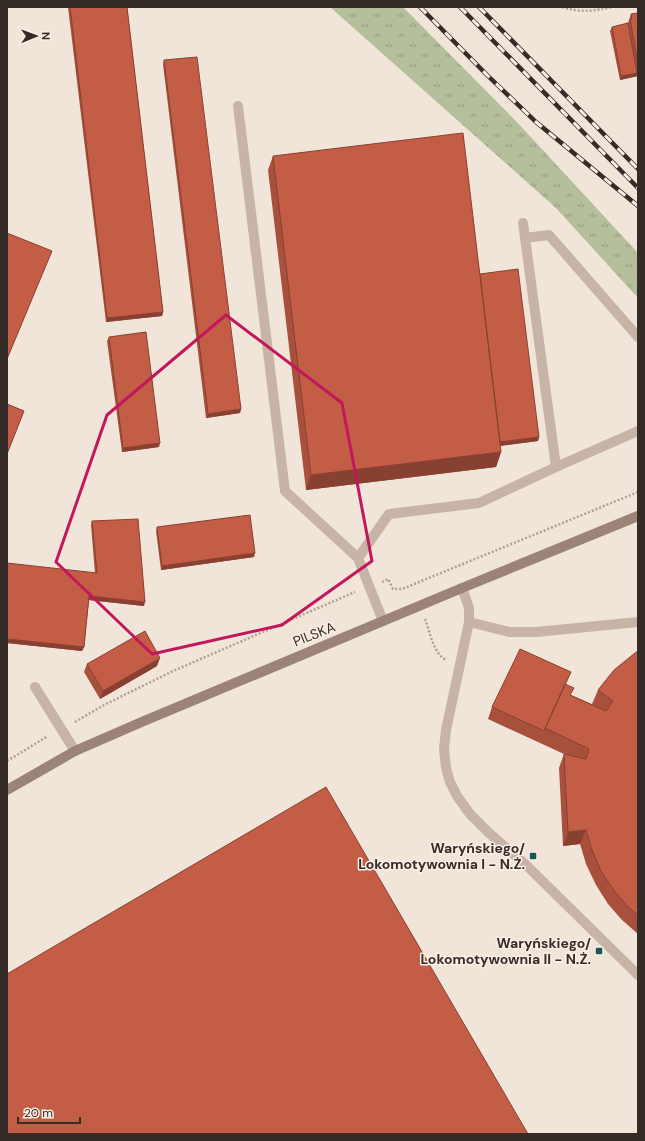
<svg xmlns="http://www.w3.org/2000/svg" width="645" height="1141" viewBox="0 0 645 1141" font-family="'DM Sans',sans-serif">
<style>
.grass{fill:url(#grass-tufts)}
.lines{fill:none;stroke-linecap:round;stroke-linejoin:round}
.path{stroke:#b49e91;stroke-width:2.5;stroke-dasharray:2 2;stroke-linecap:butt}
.lane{stroke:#c8b4a7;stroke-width:10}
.street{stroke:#c8b4a7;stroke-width:10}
.secondary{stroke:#9c8378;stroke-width:10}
.rail-casing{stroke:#352b27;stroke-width:4.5}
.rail{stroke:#f9efe6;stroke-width:3;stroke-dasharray:9;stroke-linecap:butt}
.wall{fill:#a8503c}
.shaded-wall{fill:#884131}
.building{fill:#c35d46;stroke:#884131}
.marked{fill:none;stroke:#c2185b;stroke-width:3;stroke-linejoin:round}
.poi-dot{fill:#1e5555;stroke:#f9efe6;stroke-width:1.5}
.labels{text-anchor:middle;stroke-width:3;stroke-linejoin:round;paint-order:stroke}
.street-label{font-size:14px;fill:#352b27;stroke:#f9efe6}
.poi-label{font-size:14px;font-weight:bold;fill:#352b27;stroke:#f9efe6;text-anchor:end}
</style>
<defs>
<pattern id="grass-tufts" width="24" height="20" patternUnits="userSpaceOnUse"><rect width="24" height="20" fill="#b5bf9b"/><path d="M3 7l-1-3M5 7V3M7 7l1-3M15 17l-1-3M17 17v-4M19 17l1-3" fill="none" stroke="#949b7e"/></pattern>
</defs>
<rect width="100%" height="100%" fill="#f1e5da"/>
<path class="grass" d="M 330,7 L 403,7 L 515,120 L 638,253 L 638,298 L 556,208 Z"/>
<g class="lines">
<path class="path" d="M 562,7 C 581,13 594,11 613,7
M 382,582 L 388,579 L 393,589 L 402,589 L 638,492
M 425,619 C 430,632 433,653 446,660
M 75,722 L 104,705 L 173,671 L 355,592
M 7,761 L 48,736"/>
<path class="lane" d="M 238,106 L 285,491 L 358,558 L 383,621
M 525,238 L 549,235 L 638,337
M 556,467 L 638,431
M 358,558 L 389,514 L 479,503 L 556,467 L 523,223
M 469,622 L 509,632 L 536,632 L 638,622
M 35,687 L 75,751"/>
<path class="street" d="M 462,588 L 469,608 L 469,622 L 446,730 L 444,749 L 446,768 L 450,782 L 457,796 L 470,814 L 488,832 L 525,864 L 638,975"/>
<path class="secondary" d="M 7,790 L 75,751 L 144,721 L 462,588 L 638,516"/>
<g class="rail-casing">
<path id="rail" d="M 420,7 L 487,75 L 536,122 L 638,206
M 460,7 L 638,188
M 479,7 L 638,169"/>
</g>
<use href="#rail" class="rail"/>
</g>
<path class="wall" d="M 68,7 L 127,7 L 163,312 L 162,316 L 106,322 Z
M 638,13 L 638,76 L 620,80 L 610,31 L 612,27 L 628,23 L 631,14 Z
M 164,60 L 241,409 L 240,413 L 206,418 L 163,64 Z
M 273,156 L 480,274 L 539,437 L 538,441 L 501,446 L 501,452 L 496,467 L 306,490 L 268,170 Z
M 109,337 L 159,447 L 122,452 L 107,341 Z
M 92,521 L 144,606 L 89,600 L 84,647 L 82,651 L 7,643 L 95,573 L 91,525 Z
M 157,527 L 254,557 L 161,570 L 156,531 Z
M 638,651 L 638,934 L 622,920 L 608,904 L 596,885 L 586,864 L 580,844 L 563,846 L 559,768 L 564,754 L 488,719 L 492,707 L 566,685 L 571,695 L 596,706 L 592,704 L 598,690 Z
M 87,664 L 157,666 L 100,699 L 84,672 Z"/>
<path class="shaded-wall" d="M 638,71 L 638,76 L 620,80 L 621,76 L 637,73 Z
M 163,312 L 162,316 L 106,322 L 107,318 Z
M 241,409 L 240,413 L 206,418 L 208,414 Z
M 539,437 L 538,441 L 497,446 L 499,442 Z
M 160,443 L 159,447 L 122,452 L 123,448 Z
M 501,452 L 496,467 L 306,490 L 311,475 Z
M 255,553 L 254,557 L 161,570 L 162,566 Z
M 89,596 L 145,602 L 144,606 L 88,600 Z
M 7,639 L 84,647 L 82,651 L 7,643 Z
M 160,658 L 157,666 L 100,699 L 103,691 Z
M 586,830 L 580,844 L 563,846 L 568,832 Z"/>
<path class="building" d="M 70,7 L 127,7 L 163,312 L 107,318 Z
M 638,13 L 638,65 L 630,19 L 632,19 L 631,14 Z
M 628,23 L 637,73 L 621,76 L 612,27 Z
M 197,57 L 241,409 L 208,414 L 164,60 Z
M 463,133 L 501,452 L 311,475 L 273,156 Z
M 7,233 L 52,251 L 7,359 Z
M 518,269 L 539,437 L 500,442 L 480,274 Z
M 146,332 L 160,443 L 123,448 L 109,337 Z
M 7,404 L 24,411 L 7,454 Z
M 250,515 L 255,553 L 162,566 L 157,527 Z
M 138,519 L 145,602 L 89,596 L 84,647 L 7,639 L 7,563 L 97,573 L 92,521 Z
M 145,631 L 160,658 L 103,691 L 87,664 Z
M 520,649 L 571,672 L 544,731 L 492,707 Z
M 638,651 L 638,915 L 627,906 L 613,889 L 601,871 L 592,850 L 586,830 L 568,832 L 564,754 L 586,759 L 589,749 L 545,728 L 565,684 L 574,688 L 570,695 L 606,711 L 613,701 L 598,690 L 614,670 L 635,653 Z
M 326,787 L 528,1134 L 7,1134 L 7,974 Z"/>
<path class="marked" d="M 226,315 L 342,403 L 372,561 L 282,625 L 152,654 L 56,562 L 107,415 Z"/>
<g class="poi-dot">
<rect x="529" y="852" width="8" height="8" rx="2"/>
<rect x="595" y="947" width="8" height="8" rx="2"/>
</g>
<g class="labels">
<g class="street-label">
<text transform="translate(314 634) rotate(-22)" y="5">PILSKA</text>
</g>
<g class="poi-label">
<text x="525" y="853">Waryńskiego/<tspan x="525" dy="16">Lokomotywownia I - N.Ż.</tspan></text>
<text x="591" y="948">Waryńskiego/<tspan x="591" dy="16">Lokomotywownia II - N.Ż.</tspan></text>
</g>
</g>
<rect width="645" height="1141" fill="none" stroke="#352b27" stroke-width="16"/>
<g transform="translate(36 36) rotate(89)" stroke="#f9efe6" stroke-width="3" paint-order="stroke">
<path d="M0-3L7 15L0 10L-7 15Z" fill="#352b27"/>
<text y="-6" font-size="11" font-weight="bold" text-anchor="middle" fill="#352b27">N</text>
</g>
<path d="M18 1117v6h62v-6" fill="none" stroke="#352b27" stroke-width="2"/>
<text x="24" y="1117" font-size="12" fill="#352b27" stroke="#f9efe6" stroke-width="3" paint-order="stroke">20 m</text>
</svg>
